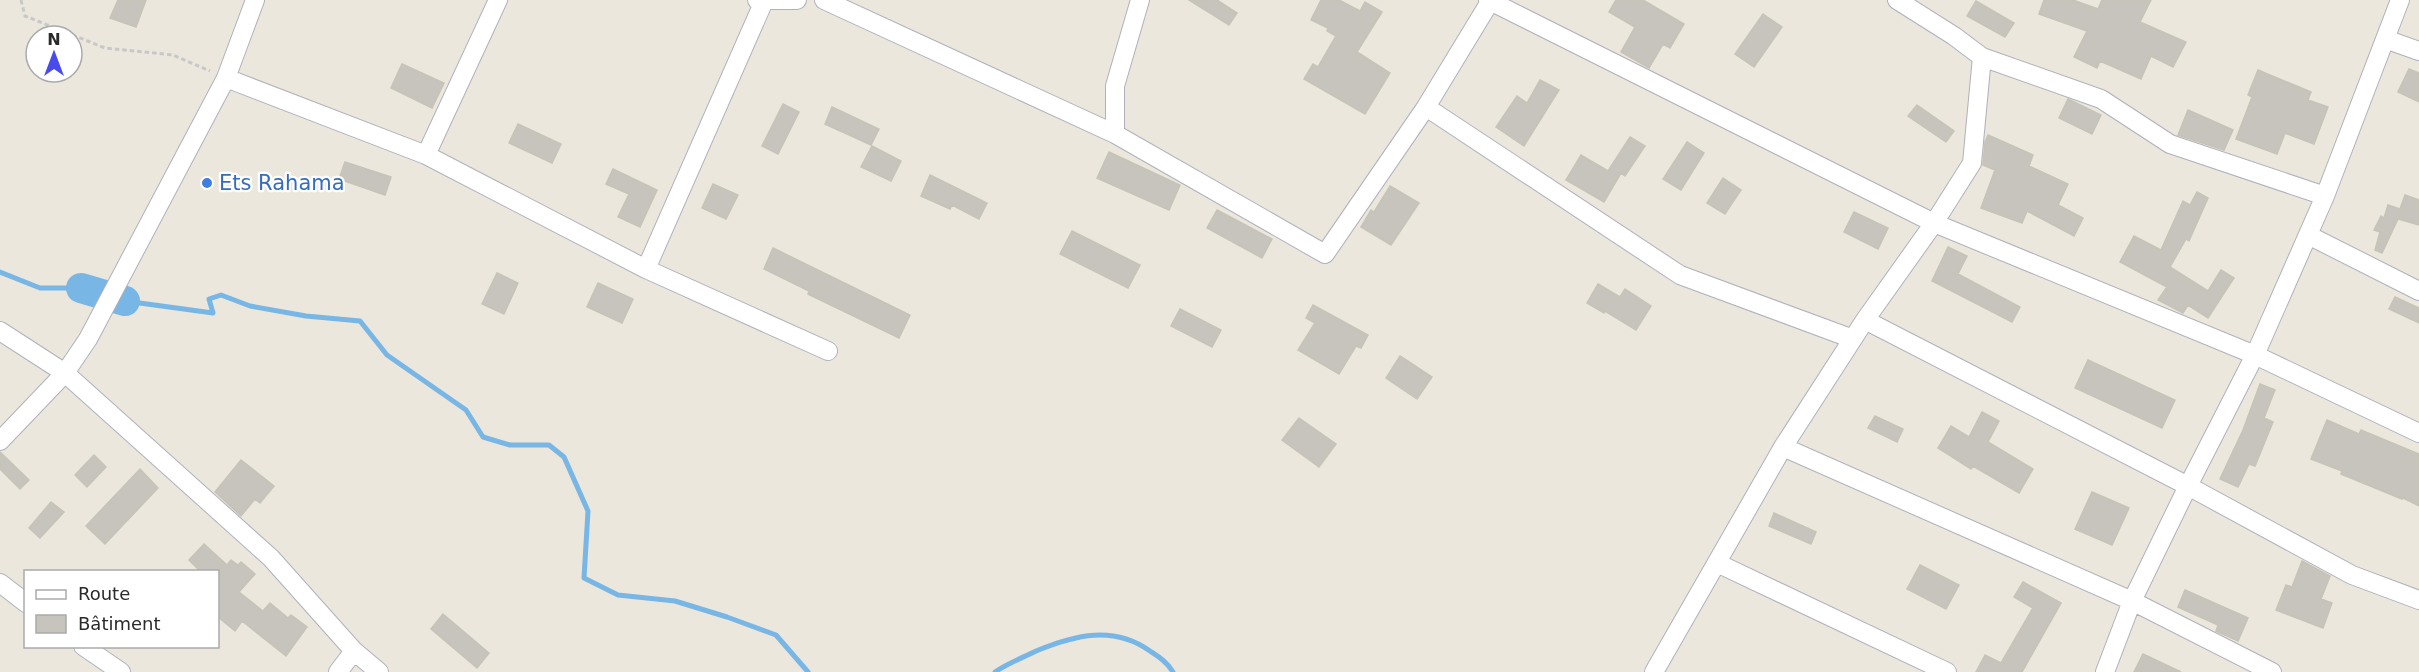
<svg xmlns="http://www.w3.org/2000/svg" width="2419" height="672" viewBox="0 0 2419 672" font-family="'DejaVu Sans',sans-serif">
<style>
.lines{fill:none;stroke-linecap:round;stroke-linejoin:round}
.stream{stroke:#78b6e5;stroke-width:5}
.river{stroke:#78b6e5;stroke-width:30}
.building{fill:#c6c4bc;stroke:#c6c3b7;stroke-width:1.5}
.street-casing{stroke:#b0b1bc;stroke-width:20}
.path{stroke:#c8c8c8;stroke-width:3;stroke-dasharray:4.5 3;stroke-linecap:butt}
.street{stroke:#fff;stroke-width:18}
.shop-dot{fill:#3f7fe0;stroke:#fff;stroke-width:2}
.labels{text-anchor:middle;stroke-width:4.5;stroke-linejoin:round;paint-order:stroke}
.shop-label{font-size:21px;fill:#366cbe;stroke:#fff;text-anchor:start}
</style>
<rect width="100%" height="100%" fill="#ebe7dd"/>
<g class="lines">
<path class="stream" d="M 0,272 L 40,288 L 81,288
M 125,301 L 213,313 L 209,299 L 221,295 L 250,306 L 306,316 L 360,321 L 387,355 L 466,410 L 483,437 L 510,445 L 549,445 L 564,457 L 588,511 L 584,578 L 618,595 L 675,601 L 727,617 L 776,635 L 808,672
M 995,672 C 1008,663 1022,658 1036,651 C 1075,635 1113,625 1150,651 C 1159,657 1167,662 1173,672"/>
<path class="river" d="M 81,288 L 125,301"/>
</g>
<path class="building" d="M 118,0 L 146,0 L 136,27 L 110,18 Z
M 1189,0 L 1217,0 L 1237,13 L 1229,25 Z
M 1321,0 L 1339,0 L 1360,11 L 1365,2 L 1382,12 L 1357,52 L 1390,73 L 1365,114 L 1304,79 L 1313,64 L 1318,67 L 1336,36 L 1327,31 L 1328,28 L 1311,20 Z
M 1616,0 L 1643,0 L 1684,24 L 1670,48 L 1663,44 L 1649,68 L 1621,52 L 1635,27 L 1609,12 Z
M 2044,0 L 2073,0 L 2098,9 L 2102,0 L 2151,0 L 2140,22 L 2186,42 L 2173,67 L 2151,56 L 2141,79 L 2100,61 L 2097,68 L 2074,57 L 2087,31 L 2039,14 Z
M 1976,1 L 2014,23 L 2005,37 L 1967,16 Z
M 1763,14 L 1782,27 L 1754,67 L 1735,54 Z
M 402,64 L 444,83 L 432,108 L 391,88 Z
M 2409,69 L 2419,73 L 2419,102 L 2398,92 Z
M 2258,70 L 2311,92 L 2308,100 L 2328,107 L 2314,144 L 2285,133 L 2277,154 L 2236,139 L 2252,97 L 2248,95 Z
M 1540,80 L 1559,90 L 1524,146 L 1496,127 L 1517,96 L 1527,103 Z
M 2068,99 L 2101,115 L 2092,134 L 2059,118 Z
M 783,104 L 799,112 L 778,154 L 762,146 Z
M 1917,105 L 1954,131 L 1946,142 L 1908,116 Z
M 832,107 L 879,129 L 871,145 L 825,124 Z
M 2188,110 L 2233,130 L 2224,150 L 2178,135 Z
M 518,124 L 561,144 L 552,163 L 509,143 Z
M 1988,135 L 2033,155 L 2029,166 L 2068,184 L 2058,205 L 2083,218 L 2074,236 L 2027,211 L 2022,223 L 1981,208 L 1995,170 L 1983,165 L 1985,142 Z
M 1630,137 L 1645,146 L 1625,176 L 1621,173 L 1604,202 L 1566,180 L 1581,155 L 1608,171 Z
M 1687,142 L 1704,153 L 1681,190 L 1663,179 Z
M 872,146 L 901,161 L 891,181 L 861,167 Z
M 1109,152 L 1180,185 L 1169,210 L 1097,178 Z
M 345,162 L 391,177 L 385,195 L 339,179 Z
M 613,169 L 657,190 L 640,227 L 618,217 L 629,194 L 606,184 Z
M 930,175 L 987,203 L 979,219 L 952,205 L 950,209 L 921,196 Z
M 1723,178 L 1741,190 L 1725,214 L 1707,203 Z
M 713,184 L 738,195 L 726,219 L 702,208 Z
M 1390,186 L 1419,203 L 1391,245 L 1361,227 L 1371,210 L 1374,212 Z
M 2197,192 L 2208,198 L 2189,241 L 2186,239 L 2170,267 L 2208,291 L 2221,270 L 2234,278 L 2208,318 L 2188,305 L 2183,313 L 2158,300 L 2167,287 L 2120,262 L 2134,236 L 2161,250 L 2183,201 L 2190,205 Z
M 2405,195 L 2419,200 L 2419,225 L 2398,219 L 2382,253 L 2375,250 L 2380,232 L 2374,230 L 2381,216 L 2384,218 L 2388,205 L 2400,209 Z
M 1217,210 L 1272,239 L 1262,258 L 1207,228 Z
M 1854,212 L 1888,228 L 1878,249 L 1844,232 Z
M 1072,231 L 1140,265 L 1128,288 L 1060,254 Z
M 1948,247 L 1967,256 L 1958,274 L 2020,307 L 2012,322 L 1932,281 Z
M 773,248 L 910,315 L 899,338 L 808,294 L 809,291 L 764,269 Z
M 497,273 L 518,283 L 504,314 L 482,304 Z
M 598,283 L 633,299 L 622,323 L 587,307 Z
M 1598,284 L 1620,297 L 1625,289 L 1651,306 L 1636,330 L 1605,311 L 1604,313 L 1587,303 Z
M 2395,297 L 2419,308 L 2419,323 L 2389,309 Z
M 1313,305 L 1368,335 L 1361,348 L 1356,346 L 1339,374 L 1298,350 L 1315,323 L 1306,318 Z
M 1180,309 L 1221,330 L 1212,347 L 1171,326 Z
M 1400,356 L 1432,377 L 1417,399 L 1386,378 Z
M 2088,360 L 2175,400 L 2162,428 L 2075,388 Z
M 2260,384 L 2275,390 L 2264,418 L 2273,422 L 2255,466 L 2249,464 L 2238,487 L 2220,479 L 2243,430 Z
M 1982,412 L 1999,421 L 1988,442 L 2033,469 L 2019,493 L 1973,466 L 1971,469 L 1938,448 L 1951,426 L 1969,437 Z
M 1875,416 L 1903,429 L 1897,442 L 1868,428 Z
M 1299,418 L 1336,444 L 1319,467 L 1282,440 Z
M 2327,420 L 2359,434 L 2361,430 L 2419,454 L 2419,506 L 2403,498 L 2402,499 L 2341,474 L 2342,471 L 2311,459 Z
M 0,452 L 29,480 L 20,489 L 0,469 Z
M 94,455 L 106,467 L 87,487 L 75,475 Z
M 241,460 L 274,486 L 260,503 L 255,499 L 241,516 L 215,492 Z
M 140,469 L 158,488 L 105,544 L 86,526 Z
M 2092,492 L 2129,508 L 2112,545 L 2075,529 Z
M 51,502 L 64,512 L 40,538 L 29,528 Z
M 1774,513 L 1816,532 L 1811,544 L 1769,526 Z
M 204,544 L 227,565 L 231,560 L 238,565 L 241,562 L 255,574 L 239,592 L 263,611 L 270,603 L 288,618 L 291,615 L 307,627 L 286,656 L 242,621 L 235,631 L 218,617 L 218,572 L 201,572 L 189,560 Z
M 2302,561 L 2330,576 L 2321,599 L 2332,603 L 2323,628 L 2276,610 L 2286,585 L 2292,587 Z
M 1920,565 L 1959,585 L 1946,609 L 1907,589 Z
M 2023,582 L 2061,603 L 2022,672 L 1976,672 L 1985,655 L 2001,663 L 2033,608 L 2014,597 Z
M 2185,590 L 2248,618 L 2238,641 L 2216,631 L 2218,625 L 2178,607 Z
M 443,614 L 489,653 L 477,668 L 431,629 Z
M 2143,654 L 2181,672 L 2134,672 Z"/>
<g class="lines">
<g class="street-casing">
<path id="street" d="M 757,0 L 797,0
M 824,0 L 1115,134 L 1325,254 L 1426,107 L 1491,0
M 1488,0 L 1934,223 L 2255,355 L 2188,486 L 2352,575 L 2419,600
M 1897,0 L 1954,36 L 1982,57 L 2101,99 L 2170,144 L 2325,196
M 2400,0 L 2325,196 L 2255,355 L 2419,433
M 2385,39 L 2419,51
M 226,78 L 426,155 L 646,269 L 828,351
M 1426,107 L 1680,275 L 1853,339
M 1115,134 L 1115,86 L 1140,0
M 426,155 L 498,0
M 2308,235 L 2419,291
M 646,269 L 764,1
M 1865,320 L 2188,486 L 2132,601 L 2105,672
M 0,331 L 65,373 L 271,558 L 354,651 L 338,672
M 0,441 L 65,373 L 88,339 L 226,78 L 255,0
M 1783,447 L 2132,601 L 2272,672
M 1717,563 L 1947,672
M 0,583 L 26,603
M 83,646 L 121,672
M 354,651 L 379,672
M 1654,672 L 1783,447 L 1865,320 L 1934,223 L 1972,163 L 1982,57"/>
</g>
<path class="path" d="M 21,0 L 25,16 L 105,48 L 173,55 L 210,71"/>
<use href="#street" class="street"/>
</g>
<circle class="shop-dot" cx="207" cy="183" r="6"/>
<g class="labels">
<g class="shop-label">
<text x="219" y="190">Ets Rahama</text>
</g>
</g>
<rect x="24" y="570" width="195" height="78" fill="#ffffff" stroke="#aaaaaa" stroke-width="1.5"/>
<rect x="36" y="590" width="30" height="9" fill="#ffffff" stroke="#aaaaaa" stroke-width="1.5"/>
<text x="78" y="600" font-size="18" fill="#2a2a2a">Route</text>
<rect x="36" y="615" width="30" height="18" fill="#c6c4bc" stroke="#aaaaaa" stroke-width="1.5"/>
<text x="78" y="630" font-size="18" fill="#2a2a2a">Bâtiment</text>
<g transform="translate(54 54)"><circle r="28" fill="#ffffff" stroke="#aaaaaa" stroke-width="1.5"/>
<path d="M0-4.5L10 22L0 15L-10 22Z" fill="#494cec"/>
<text y="-9" font-size="16" font-weight="bold" text-anchor="middle" fill="#2a2a2a">N</text>
</g>
</svg>
